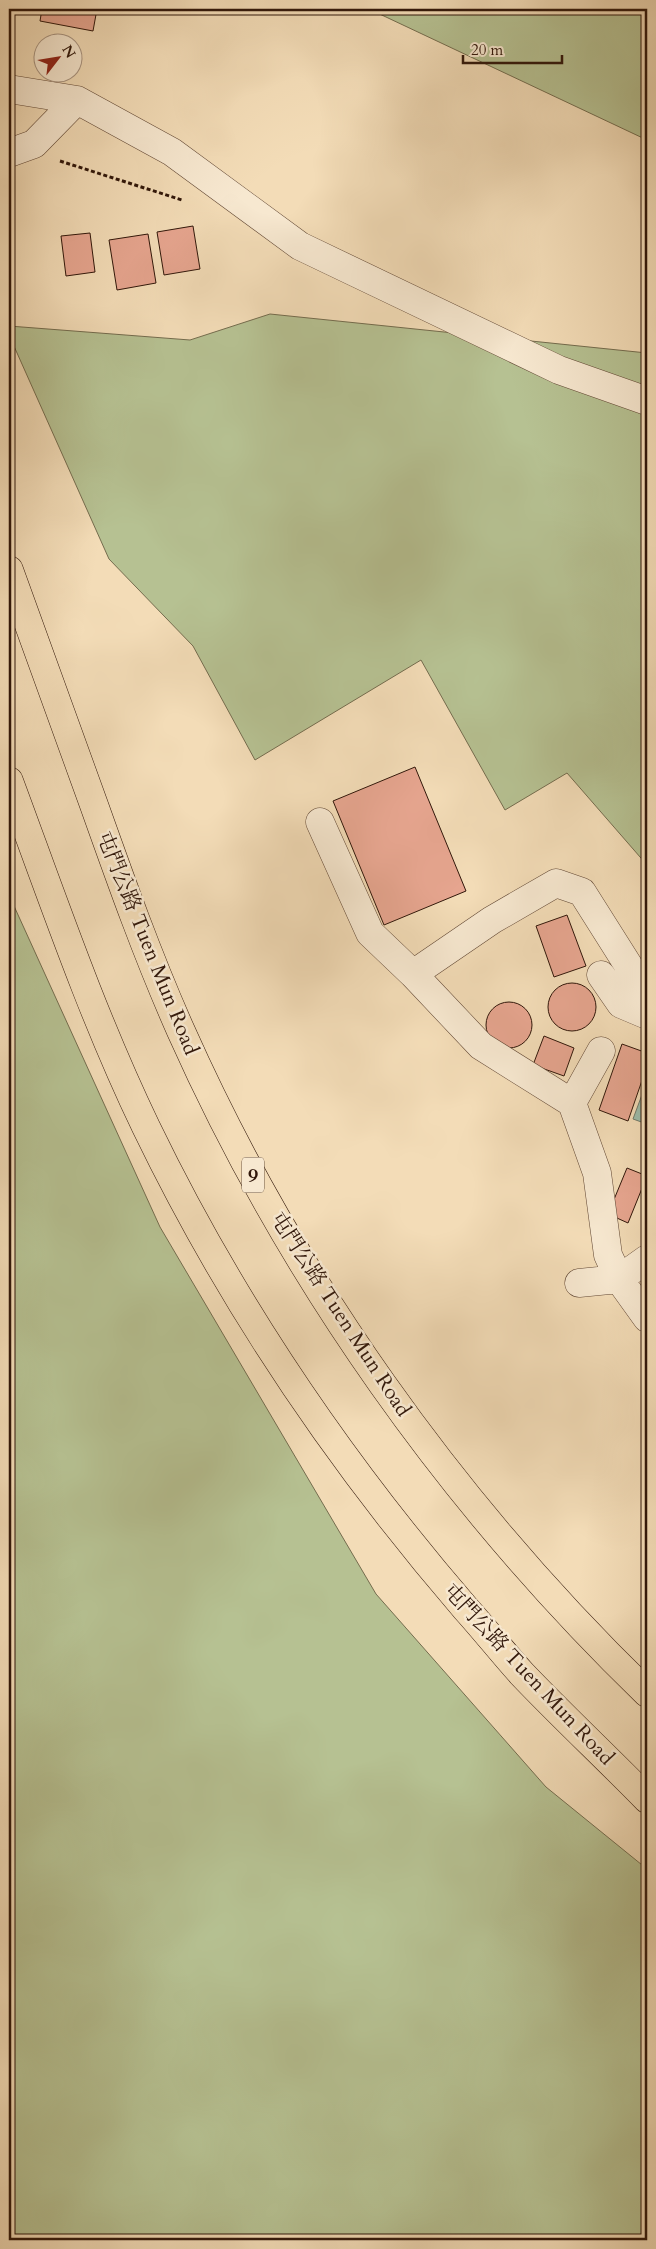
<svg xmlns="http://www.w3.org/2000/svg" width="656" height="2249" viewBox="0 0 656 2249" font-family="Cardo,'Noto Serif TC',serif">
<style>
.green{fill:#b6c192;stroke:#746c4e}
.water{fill:#9cbcaa;stroke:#717a6a}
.building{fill:#e6a58f;stroke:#31170a}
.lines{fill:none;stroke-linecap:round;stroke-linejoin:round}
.minor-casing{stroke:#624835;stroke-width:29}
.highway-casing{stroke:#31170a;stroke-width:29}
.path{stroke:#31170a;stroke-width:3;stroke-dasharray:4 2.5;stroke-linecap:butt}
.minor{stroke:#f7e8d0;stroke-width:28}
.highway{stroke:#f3dcb7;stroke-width:28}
.labels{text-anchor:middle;stroke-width:5;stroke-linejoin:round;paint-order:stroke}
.shield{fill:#f7e8d0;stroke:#6c5645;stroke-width:1}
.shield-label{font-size:20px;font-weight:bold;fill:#31170a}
.street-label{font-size:21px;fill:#31170a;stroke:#f7e8d0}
</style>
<rect width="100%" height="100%" fill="#f3dcb7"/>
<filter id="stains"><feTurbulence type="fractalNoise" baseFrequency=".004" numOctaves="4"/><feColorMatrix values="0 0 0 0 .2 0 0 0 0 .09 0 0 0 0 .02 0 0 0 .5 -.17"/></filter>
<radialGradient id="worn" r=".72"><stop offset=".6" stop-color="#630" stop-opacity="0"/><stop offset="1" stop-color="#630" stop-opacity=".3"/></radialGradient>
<path class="green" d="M 369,9 L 647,9 L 647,140 Z
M 270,314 L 647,353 L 647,865 L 567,773 L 505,810 L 421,660 L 255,760 L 193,646 L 109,559 L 9,335 L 9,326 L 190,340 Z
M 9,895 L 160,1227 L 376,1594 L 546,1787 L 647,1869 L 647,2240 L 9,2240 Z"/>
<path class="water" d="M 643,1092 L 647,1093 L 647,1124 L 633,1119 Z"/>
<path class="building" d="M 42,9 L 97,9 L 93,31 L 40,21 Z
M 193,226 L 200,269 L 164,275 L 157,232 Z
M 90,233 L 95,272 L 66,276 L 61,236 Z
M 148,234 L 156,283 L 117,290 L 109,240 Z
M 415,767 L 466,891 L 384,925 L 333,801 Z
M 567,915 L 586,966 L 554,977 L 536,926 Z
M548 1007a24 24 0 1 1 48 0a24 24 0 1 1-48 0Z
M486 1025a23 23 0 1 1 46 0a23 23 0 1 1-46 0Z
M 544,1036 L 574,1048 L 564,1076 L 533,1065 Z
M 622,1044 L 647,1053 L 647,1066 L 628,1121 L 599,1110 Z
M 627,1168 L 647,1176 L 628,1223 L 608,1214 Z"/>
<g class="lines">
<g class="minor-casing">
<path id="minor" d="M 9,89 L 77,100 L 172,152 L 300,246 L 559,370 L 647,401
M 9,153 L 34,144 L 77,100
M 320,822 L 370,933 L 413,974 L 481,1046 L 572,1103 L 597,1173 L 608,1255 L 619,1279 L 647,1318
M 413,974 L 492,920 L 556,883 L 582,892 L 642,987 L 647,988
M 601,975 L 621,1004 L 647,1015
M 572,1103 L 601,1051
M 579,1283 L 619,1279 L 647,1259"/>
</g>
<g class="highway-casing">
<path id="highway" d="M 9,570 C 37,648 66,726 94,805 C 121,881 148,957 181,1031 C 291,1278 453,1505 647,1693
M 9,781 C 52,897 92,1015 146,1127 C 230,1301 340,1463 466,1609 C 485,1630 503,1653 522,1674 C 563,1717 606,1757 647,1799"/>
</g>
<path class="path" d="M 60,161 L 182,200"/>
<use href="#minor" class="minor"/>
<use href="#highway" class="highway"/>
</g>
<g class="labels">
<rect class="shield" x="242" y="1157.5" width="22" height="35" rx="4"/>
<g class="shield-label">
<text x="253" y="1182">9</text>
</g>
<g class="street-label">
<text transform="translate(148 943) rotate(68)" y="7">屯門公路 Tuen Mun Road</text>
<text transform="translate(341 1314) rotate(57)" y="7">屯門公路 Tuen Mun Road</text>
<text transform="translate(529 1674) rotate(47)" y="7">屯門公路 Tuen Mun Road</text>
</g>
</g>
<rect width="656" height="2249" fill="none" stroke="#f3dcb7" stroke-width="30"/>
<rect x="10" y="10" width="636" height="2229" fill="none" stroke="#31170a" stroke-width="2.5"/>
<rect x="15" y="15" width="626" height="2219" fill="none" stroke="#31170a"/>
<g transform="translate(58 58) rotate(59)"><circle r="24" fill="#f7e8d0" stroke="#a89481"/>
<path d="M0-4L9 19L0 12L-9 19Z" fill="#8f2418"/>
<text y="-8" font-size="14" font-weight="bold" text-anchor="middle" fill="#31170a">N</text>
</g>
<path d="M463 55v8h99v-8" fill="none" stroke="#31170a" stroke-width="2.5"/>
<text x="471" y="55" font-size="15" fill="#31170a" stroke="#f7e8d0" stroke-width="4" paint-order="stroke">20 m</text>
<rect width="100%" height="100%" filter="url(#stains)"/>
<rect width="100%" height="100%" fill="url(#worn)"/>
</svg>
